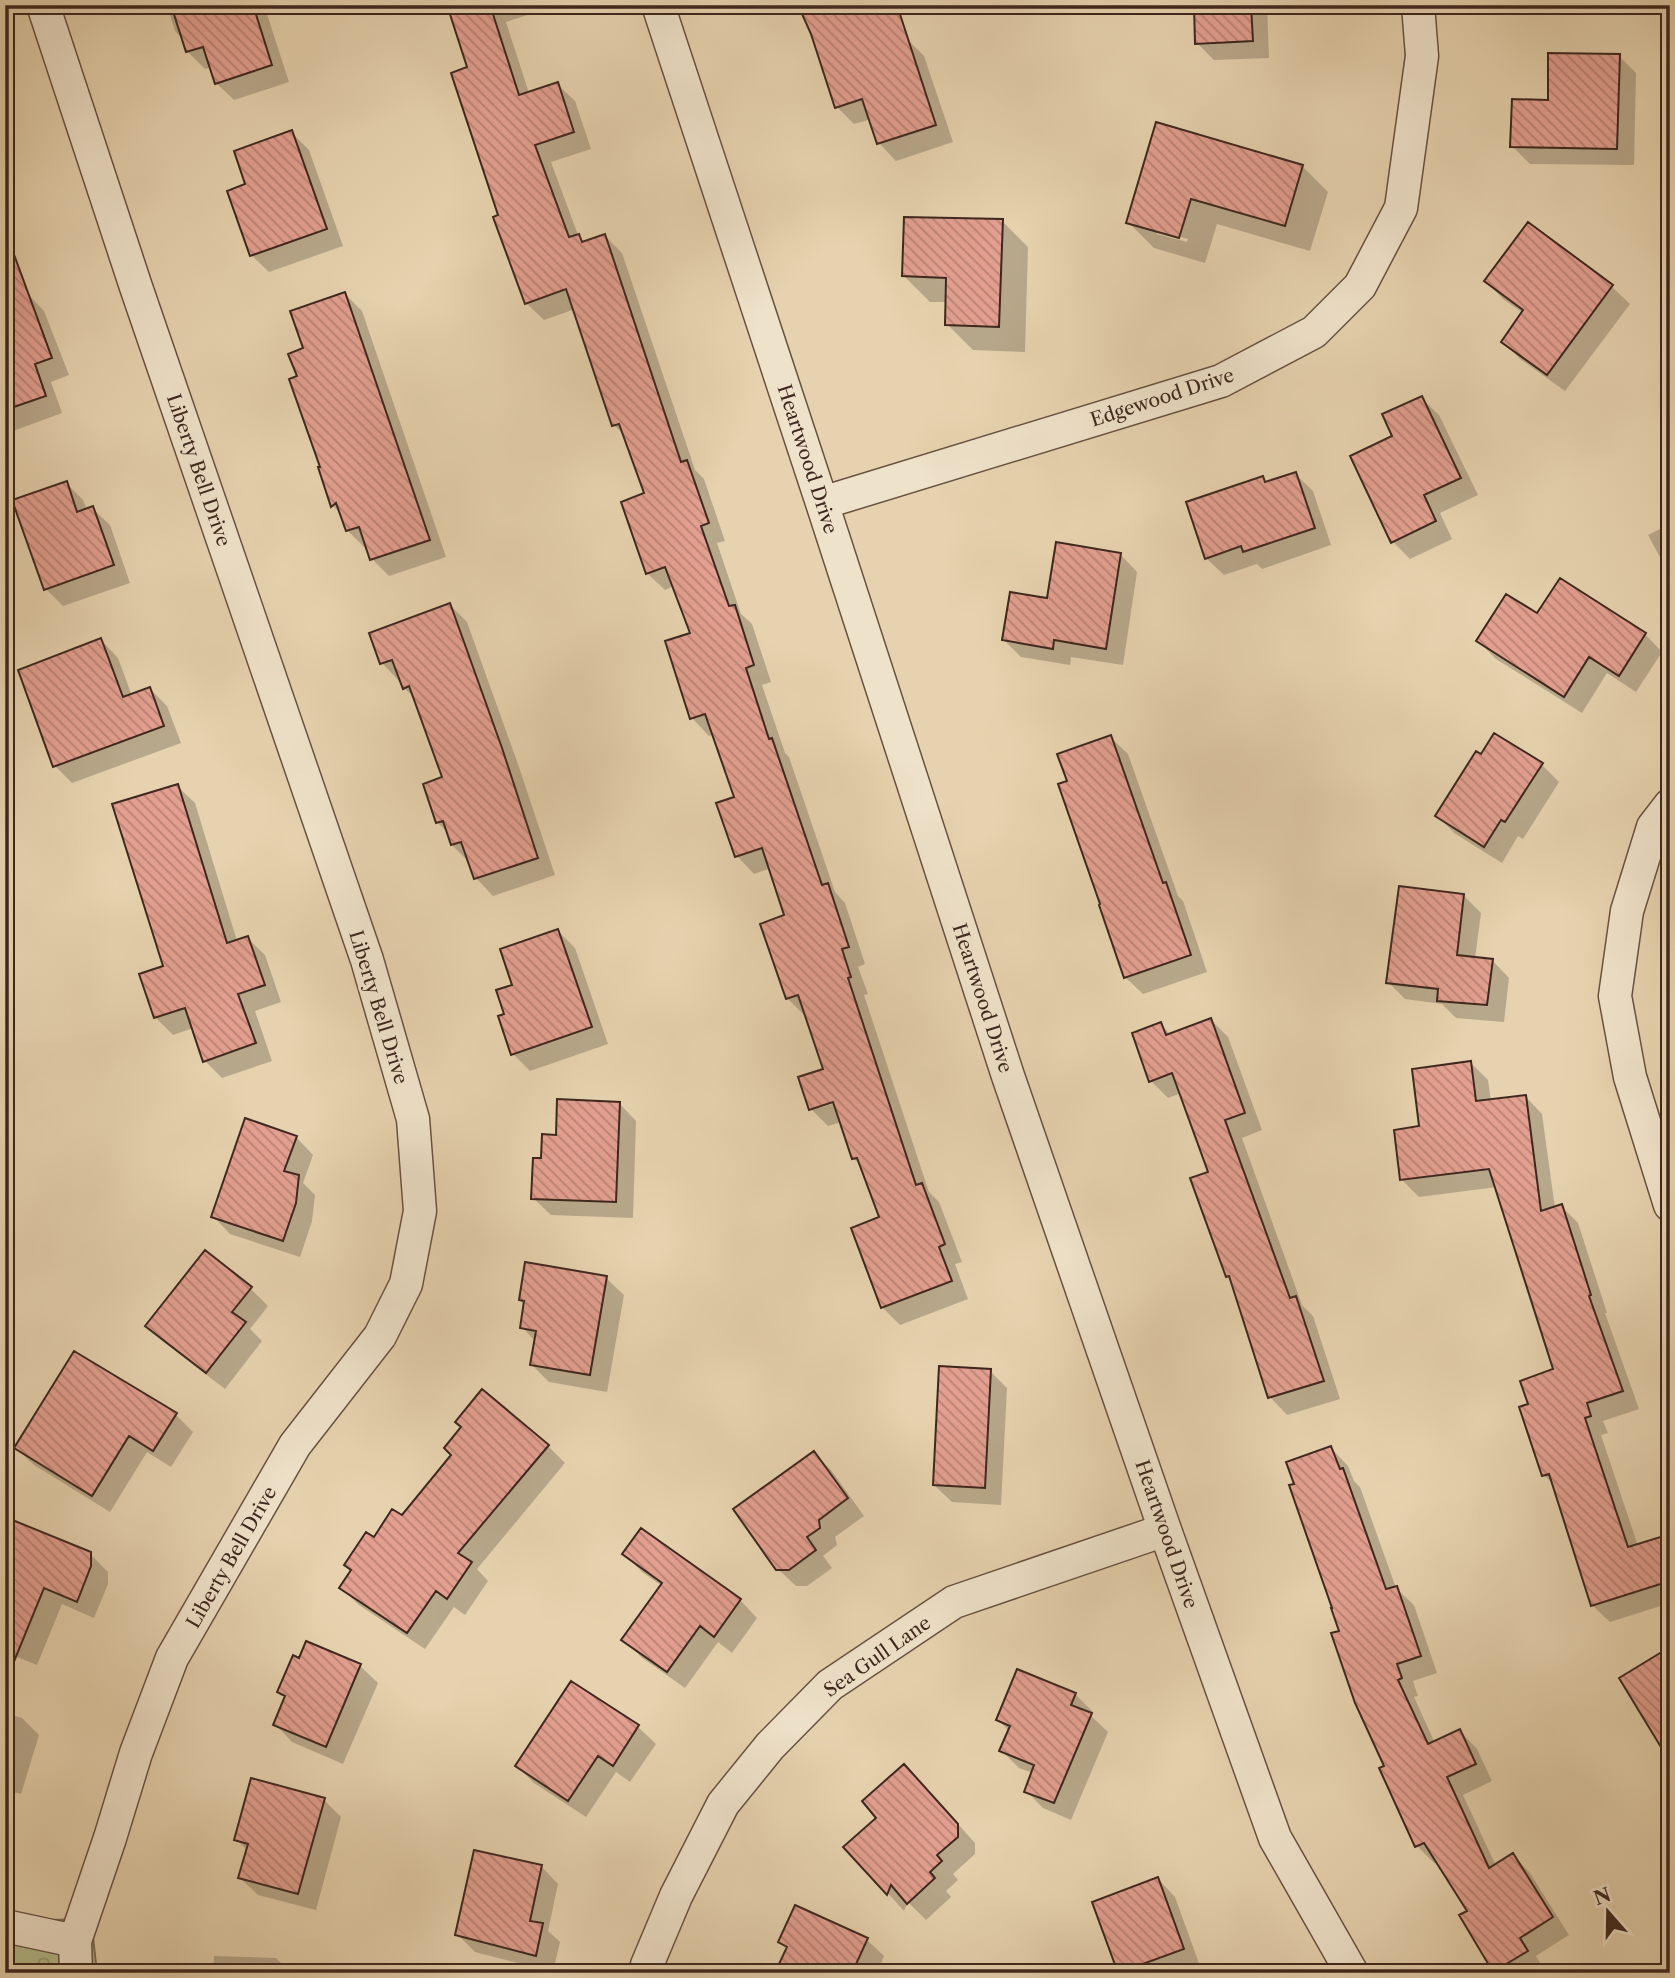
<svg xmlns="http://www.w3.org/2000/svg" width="1675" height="1978" viewBox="0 0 1675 1978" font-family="'Libre Caslon Text',serif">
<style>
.park{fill:url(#park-crowns);stroke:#797254;stroke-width:2}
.shadow{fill:#0003;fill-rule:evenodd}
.building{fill:url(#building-back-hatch);stroke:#3e271e;stroke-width:2}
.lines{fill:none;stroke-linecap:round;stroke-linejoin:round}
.minor-casing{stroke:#685242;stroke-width:35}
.minor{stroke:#efe2ca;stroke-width:32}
.labels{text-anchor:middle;stroke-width:5;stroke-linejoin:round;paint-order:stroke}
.street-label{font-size:19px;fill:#3e271e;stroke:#efe2ca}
</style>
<defs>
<pattern id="park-crowns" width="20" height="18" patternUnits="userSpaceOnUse" patternTransform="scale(1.75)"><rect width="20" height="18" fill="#b4bc8b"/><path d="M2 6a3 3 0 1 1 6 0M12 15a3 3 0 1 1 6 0" fill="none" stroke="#949971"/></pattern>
<pattern id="building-back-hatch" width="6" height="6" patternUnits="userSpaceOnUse" patternTransform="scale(1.75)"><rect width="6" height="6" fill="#e39f90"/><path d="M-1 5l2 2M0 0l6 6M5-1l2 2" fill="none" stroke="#b98275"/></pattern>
</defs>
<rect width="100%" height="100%" fill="#e6d2ae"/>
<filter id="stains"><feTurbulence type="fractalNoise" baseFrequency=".00286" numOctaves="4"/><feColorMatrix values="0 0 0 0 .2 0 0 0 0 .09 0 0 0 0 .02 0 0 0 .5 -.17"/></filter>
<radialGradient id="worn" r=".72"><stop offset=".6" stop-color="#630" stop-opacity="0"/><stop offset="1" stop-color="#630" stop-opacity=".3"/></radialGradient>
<path class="park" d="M 91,1919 L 97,1973 L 5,1973 L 5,1921 Z"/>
<path class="shadow" d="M 167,5 L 264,5 L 289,82 L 234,100 L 216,83 L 211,67 L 205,69 L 187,51 L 184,40 L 175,31 Z
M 448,5 L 541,5 L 543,10 L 506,22 L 529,93 L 557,84 L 575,101 L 591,149 L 551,162 L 578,235 L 585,243 L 605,236 L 622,253 L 695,470 L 704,479 L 725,541 L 717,543 L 741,614 L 752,624 L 771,682 L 762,685 L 785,753 L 789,757 L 835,892 L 845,903 L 865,964 L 858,967 L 868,994 L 864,995 L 929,1192 L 939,1202 L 962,1262 L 955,1264 L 968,1299 L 900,1325 L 882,1307 L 881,1219 L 863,1167 L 854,1159 L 841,1122 L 828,1126 L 811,1109 L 825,1070 L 807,1015 L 805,1016 L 787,998 L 787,916 L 771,868 L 754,874 L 737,856 L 736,798 L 714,734 L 709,736 L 692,718 L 692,634 L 674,586 L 665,590 L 647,573 L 647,494 L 625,436 L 614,425 L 575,309 L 544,320 L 526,303 L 500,216 L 469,68 ZM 841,1097 L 842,1101 L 819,1108 L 819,1105 Z
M 1196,5 L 1267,5 L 1269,58 L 1214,60 L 1197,43 Z
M 906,38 L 924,56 L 953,142 L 896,161 L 879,143 L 871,119 L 854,124 L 837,107 L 826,65 Z
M 1619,56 L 1636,73 L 1634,165 L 1530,164 L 1512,146 L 1549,102 Z
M 1157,124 L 1302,166 L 1328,192 L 1310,251 L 1217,224 L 1205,263 L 1154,248 L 1128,222 ZM 1157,230 L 1188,239 L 1187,242 L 1157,234 Z
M 291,132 L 309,150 L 343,246 L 269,272 L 251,255 L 248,185 Z
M 5,194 L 12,214 L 5,216 Z
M 1002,221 L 1028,247 L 1025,352 L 973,350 L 947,324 L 947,302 L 930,302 L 904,276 Z
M 1528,225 L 1612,287 L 1630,304 L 1565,391 L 1520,359 L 1503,341 L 1523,313 L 1503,299 L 1486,281 Z
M 27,293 L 44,311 L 69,375 L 51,382 L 62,413 L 5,434 L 5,302 Z
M 345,294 L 362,311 L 446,557 L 389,576 L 372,559 L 368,547 L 365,548 L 347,530 L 342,515 L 333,506 L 299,378 L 305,349 Z
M 1421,398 L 1439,415 L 1478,495 L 1440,513 L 1452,539 L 1410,559 L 1393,542 L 1395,437 Z
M 1295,474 L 1313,491 L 1331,545 L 1262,569 L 1257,564 L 1224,575 L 1206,558 L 1262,478 L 1268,483 Z
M 66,483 L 83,500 L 87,510 L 92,508 L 110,525 L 130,583 L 63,606 L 46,589 Z
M 1670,524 L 1670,576 L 1648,535 Z
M 1120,554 L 1137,572 L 1123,665 L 1071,657 L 1070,665 L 1021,657 L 1004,640 L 1049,600 Z
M 450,605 L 467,622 L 519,767 L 555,875 L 493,896 L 476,878 L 470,863 L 452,845 L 448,833 L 437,822 L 444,778 L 415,698 L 404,688 L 402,680 L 399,681 L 382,663 Z
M 1538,616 L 1645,634 L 1662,652 L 1636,692 L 1607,673 L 1582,713 L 1496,659 L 1478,641 Z
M 101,640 L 118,658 L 132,696 L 150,689 L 167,706 L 181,743 L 72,783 L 55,766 Z
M 1495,735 L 1542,765 L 1559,782 L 1523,839 L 1518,836 L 1502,863 L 1454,833 L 1437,815 Z
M 1110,737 L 1128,754 L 1178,896 L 1183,901 L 1207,972 L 1143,994 L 1125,977 L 1069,782 Z
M 177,786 L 195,803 L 237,941 L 247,938 L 265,955 L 281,1002 L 255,1011 L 272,1061 L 222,1078 L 205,1061 L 193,1028 L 173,1035 L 155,1017 L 165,967 Z
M 1464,896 L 1481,913 L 1475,958 L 1492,960 L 1509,978 L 1504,1022 L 1456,1018 L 1442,1004 L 1405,999 L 1388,982 Z
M 558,931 L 575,948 L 608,1044 L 530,1071 L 513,1054 L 506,1015 L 514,986 Z
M 1211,1020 L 1228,1037 L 1262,1130 L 1242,1138 L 1302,1305 L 1313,1316 L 1340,1399 L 1287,1415 L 1270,1397 L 1233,1282 L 1227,1276 L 1210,1173 L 1181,1093 L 1168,1098 L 1151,1081 L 1161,1025 L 1171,1035 Z
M 5,1027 L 8,1029 L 14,1138 L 5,1139 Z
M 1471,1063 L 1488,1080 L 1491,1101 L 1525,1096 L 1542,1114 L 1555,1208 L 1561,1206 L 1578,1223 L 1607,1313 L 1605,1313 L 1639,1409 L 1603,1421 L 1608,1433 L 1601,1435 L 1638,1546 L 1670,1537 L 1670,1603 L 1610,1622 L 1592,1605 L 1555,1486 L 1544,1475 L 1530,1405 L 1556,1371 L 1497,1187 L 1419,1197 L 1402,1180 L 1421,1127 Z
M 619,1103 L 636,1121 L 633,1218 L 551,1215 L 533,1198 L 542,1160 Z
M 296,1137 L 313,1155 L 303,1183 L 315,1195 L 312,1221 L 300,1257 L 230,1234 L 213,1216 Z
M 606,1278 L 624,1295 L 607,1392 L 549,1382 L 532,1365 L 536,1342 L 522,1327 L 525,1305 L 520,1300 Z
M 251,1289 L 268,1306 L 250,1329 L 262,1341 L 225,1389 L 165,1343 L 148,1326 Z
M 990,1371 L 1007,1388 L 1001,1505 L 952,1502 L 934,1485 Z
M 176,1415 L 193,1432 L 171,1467 L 147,1452 L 110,1512 L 34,1465 L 16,1448 Z
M 548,1446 L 565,1463 L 477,1569 L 488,1581 L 465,1615 L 454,1607 L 425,1649 L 359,1605 L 341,1588 L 374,1540 L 402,1517 L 453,1455 Z
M 1331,1448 L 1348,1466 L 1354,1481 L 1360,1487 L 1396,1588 L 1414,1605 L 1437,1673 L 1413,1681 L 1418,1696 L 1414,1697 L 1435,1743 L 1460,1731 L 1477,1749 L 1492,1781 L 1463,1795 L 1496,1866 L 1513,1855 L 1530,1873 L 1569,1935 L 1536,1956 L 1544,1969 L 1538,1973 L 1496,1973 L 1495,1971 L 1469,1912 L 1438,1862 L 1434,1863 L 1417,1846 L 1386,1767 L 1341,1633 Z
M 814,1453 L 831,1470 L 864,1516 L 835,1537 L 837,1545 L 823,1556 L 832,1568 L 807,1586 L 796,1586 L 778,1569 Z
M 5,1519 L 90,1554 L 108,1572 L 108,1584 L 94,1618 L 62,1604 L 37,1665 L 5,1652 Z
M 624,1554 L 740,1600 L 757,1618 L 732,1653 L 718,1642 L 685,1688 L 641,1657 L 624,1639 L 662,1586 L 642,1572 Z
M 307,1644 L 360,1666 L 378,1683 L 343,1764 L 292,1742 L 275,1724 L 286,1698 L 279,1692 L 300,1661 Z
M 1018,1671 L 1075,1694 L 1093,1712 L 1091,1716 L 1108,1732 L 1071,1820 L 1043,1808 L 1026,1791 L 1033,1773 L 1019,1768 L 1001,1750 L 1009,1731 L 998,1720 Z
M 572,1683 L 638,1727 L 656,1744 L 630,1782 L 616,1772 L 586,1817 L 534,1783 L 517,1766 Z
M 5,1713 L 22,1718 L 39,1735 L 21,1794 L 5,1790 Z
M 921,1783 L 975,1843 L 975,1854 L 953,1874 L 958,1880 L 946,1891 L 951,1897 L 926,1920 L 908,1902 L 904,1911 L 846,1847 Z
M 324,1800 L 341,1817 L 316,1910 L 258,1895 L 240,1878 L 248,1851 L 236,1839 Z
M 541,1866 L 558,1884 L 548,1931 L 560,1942 L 553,1972 L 475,1952 L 457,1934 Z
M 1158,1879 L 1175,1897 L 1200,1966 L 1182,1973 L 1120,1973 L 1094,1903 Z
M 866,1939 L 884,1956 L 877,1973 L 789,1973 L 781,1964 L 788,1950 L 780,1942 Z
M 214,1956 L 276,1958 L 291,1973 L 213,1973 Z
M 1613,1966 L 1622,1973 L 1608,1973 Z"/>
<path class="building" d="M 171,5 L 253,5 L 272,65 L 215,84 L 203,47 L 186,52 Z
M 447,5 L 490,5 L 519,95 L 558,82 L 574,132 L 535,145 L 569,237 L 579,234 L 582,242 L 605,234 L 681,462 L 687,460 L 709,523 L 701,526 L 729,606 L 735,605 L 754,665 L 746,668 L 769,739 L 772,738 L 822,885 L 828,883 L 849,947 L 842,949 L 851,977 L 848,978 L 916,1185 L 922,1183 L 945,1244 L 939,1247 L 952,1281 L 881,1308 L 851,1228 L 879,1217 L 857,1158 L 852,1159 L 833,1102 L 809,1110 L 798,1077 L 823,1069 L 798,995 L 786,999 L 760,924 L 784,915 L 762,848 L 735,857 L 716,803 L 734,797 L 705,714 L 690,719 L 665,641 L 690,633 L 665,567 L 646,574 L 621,502 L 644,493 L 619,424 L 612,426 L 566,289 L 525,304 L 493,217 L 498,215 L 451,73 L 467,67 Z
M 798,5 L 897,5 L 936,125 L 877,144 L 862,99 L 835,108 L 811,34 Z
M 1194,5 L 1251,5 L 1253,41 L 1195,44 Z
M 1548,53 L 1620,54 L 1617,149 L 1510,147 L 1512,99 L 1548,100 Z
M 1156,122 L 1303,165 L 1285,226 L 1191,199 L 1179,238 L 1126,223 Z
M 292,130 L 327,229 L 250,256 L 227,191 L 245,184 L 234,151 Z
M 904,217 L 1003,219 L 999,327 L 945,325 L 946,278 L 902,276 Z
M 1528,222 L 1613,285 L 1547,375 L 1501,342 L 1523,310 L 1484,281 Z
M 9,241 L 52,358 L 35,364 L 46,396 L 5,410 L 5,242 Z
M 345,292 L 430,540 L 370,560 L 359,527 L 346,531 L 336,503 L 331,507 L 318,467 L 320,467 L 289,379 L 297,376 L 288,354 L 303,348 L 290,311 Z
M 1422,396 L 1461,478 L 1424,495 L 1436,521 L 1391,543 L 1350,456 L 1392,436 L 1382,414 Z
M 1296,472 L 1315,528 L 1243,552 L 1241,546 L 1205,559 L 1186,502 L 1263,476 L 1265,482 Z
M 67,481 L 77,512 L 93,506 L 114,565 L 44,590 L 12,500 Z
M 1056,542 L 1121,553 L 1106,649 L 1054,640 L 1053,649 L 1002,640 L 1010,592 L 1047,598 Z
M 1560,578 L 1646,633 L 1619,676 L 1589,657 L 1564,697 L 1476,641 L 1506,594 L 1537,613 Z
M 450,603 L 502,748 L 538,858 L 474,879 L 461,842 L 451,845 L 443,821 L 436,823 L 423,784 L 442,777 L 409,686 L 403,689 L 392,660 L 380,664 L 369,633 Z
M 101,638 L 123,697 L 150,687 L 164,726 L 53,767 L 18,670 Z
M 1494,733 L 1543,763 L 1505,822 L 1501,820 L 1484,847 L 1435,816 L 1476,751 L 1481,754 Z
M 1111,735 L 1163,883 L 1166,882 L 1191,955 L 1124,978 L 1099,905 L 1100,904 L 1058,784 L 1067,781 L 1057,754 Z
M 178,784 L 227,943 L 248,936 L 265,985 L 238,994 L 256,1043 L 203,1062 L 185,1008 L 154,1018 L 139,974 L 163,966 L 112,804 Z
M 1399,886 L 1464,894 L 1457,955 L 1493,959 L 1487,1005 L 1437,1001 L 1438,989 L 1386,983 Z
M 558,929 L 592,1027 L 511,1055 L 498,1016 L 504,1014 L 496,990 L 512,985 L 500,949 Z
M 1211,1018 L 1245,1113 L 1225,1120 L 1290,1298 L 1296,1296 L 1324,1381 L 1268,1398 L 1229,1276 L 1226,1277 L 1190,1178 L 1208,1172 L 1172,1073 L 1149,1082 L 1132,1033 L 1161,1022 L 1166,1035 Z
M 1471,1061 L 1476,1101 L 1526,1095 L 1541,1211 L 1562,1204 L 1591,1295 L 1589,1296 L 1623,1391 L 1587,1403 L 1591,1416 L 1585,1418 L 1628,1547 L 1670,1534 L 1670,1581 L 1591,1606 L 1549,1474 L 1542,1476 L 1519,1407 L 1528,1404 L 1520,1381 L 1553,1369 L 1489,1169 L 1400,1180 L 1394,1130 L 1419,1126 L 1412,1069 Z
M 557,1099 L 620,1102 L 616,1202 L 531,1199 L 533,1158 L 541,1158 L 542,1134 L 556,1135 Z
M 245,1118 L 297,1136 L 284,1171 L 299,1175 L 296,1203 L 283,1241 L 211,1217 Z
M 205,1250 L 252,1287 L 232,1312 L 246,1322 L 206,1373 L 145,1326 Z
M 525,1262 L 607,1276 L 590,1375 L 530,1365 L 536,1331 L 520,1328 L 524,1301 L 519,1300 Z
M 74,1351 L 177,1413 L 153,1451 L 129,1436 L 92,1496 L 14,1448 Z
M 939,1366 L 991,1369 L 985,1488 L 933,1485 Z
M 482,1389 L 549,1445 L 458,1553 L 472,1562 L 447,1599 L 436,1591 L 407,1633 L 339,1588 L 351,1570 L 344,1565 L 366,1532 L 374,1537 L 392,1509 L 402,1515 L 451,1455 L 444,1448 L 461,1427 L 455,1422 Z
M 1331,1446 L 1340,1469 L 1343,1468 L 1386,1589 L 1397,1586 L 1421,1656 L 1397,1664 L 1402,1678 L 1398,1680 L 1428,1744 L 1460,1729 L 1476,1764 L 1447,1777 L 1489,1868 L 1513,1853 L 1553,1917 L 1520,1938 L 1528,1951 L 1493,1972 L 1459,1915 L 1467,1911 L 1424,1843 L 1415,1847 L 1379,1768 L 1384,1766 L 1355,1703 L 1331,1633 L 1339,1631 L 1331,1608 L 1332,1608 L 1289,1485 L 1294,1484 L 1286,1462 Z
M 814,1451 L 848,1498 L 819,1520 L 820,1528 L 807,1537 L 816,1550 L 789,1570 L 776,1570 L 733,1509 Z
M 5,1517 L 91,1552 L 91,1566 L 77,1602 L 44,1588 L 6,1681 Z
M 641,1528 L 741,1599 L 714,1637 L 700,1626 L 667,1672 L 621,1640 L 662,1583 L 622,1554 Z
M 306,1641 L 361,1664 L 326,1747 L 273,1725 L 285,1696 L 277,1692 L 293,1655 L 299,1658 Z
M 1670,1647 L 1670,1762 L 1619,1678 Z
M 1017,1669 L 1076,1693 L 1071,1705 L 1092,1713 L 1054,1803 L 1024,1792 L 1034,1765 L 999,1751 L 1010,1726 L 996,1720 Z
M 571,1681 L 639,1725 L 613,1766 L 598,1756 L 568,1801 L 515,1766 Z
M 904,1764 L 958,1824 L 958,1837 L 937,1855 L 942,1861 L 930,1872 L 935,1878 L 907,1904 L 891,1885 L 887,1895 L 843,1847 L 876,1818 L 862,1801 Z
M 251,1778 L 325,1798 L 298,1894 L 238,1878 L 248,1844 L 234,1840 Z
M 474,1850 L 542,1865 L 530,1921 L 543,1923 L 536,1956 L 455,1935 Z
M 1158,1877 L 1184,1949 L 1118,1973 L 1092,1902 Z
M 795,1905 L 868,1938 L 852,1973 L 797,1973 L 779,1964 L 787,1947 L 778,1942 Z"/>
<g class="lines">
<g class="minor-casing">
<path id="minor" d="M 43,5 L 136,287 L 367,960 L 413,1119 L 420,1211 L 406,1284 L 380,1336 L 295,1445 L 172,1658 L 136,1753 L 110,1838 L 75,1941 L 76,1973
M 658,5 L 822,503 L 1008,1076 L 1165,1530 L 1275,1838 L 1352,1973
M 822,503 L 1221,381 L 1314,332 L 1360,286 L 1401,208 L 1422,56 L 1418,5
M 1670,805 L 1653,827 L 1627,911 L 1615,996 L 1630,1077 L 1670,1205
M 5,1926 L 75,1941
M 645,1973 L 647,1965 L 676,1896 L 723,1804 L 770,1746 L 830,1685 L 954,1602 L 1165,1530"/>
</g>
<use href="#minor" class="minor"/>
</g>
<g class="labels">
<g class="street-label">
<text transform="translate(1162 397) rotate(-18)" y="7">Edgewood Drive</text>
<text transform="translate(808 459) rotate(72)" y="7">Heartwood Drive</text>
<text transform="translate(199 470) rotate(71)" y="7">Liberty Bell Drive</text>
<text transform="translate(983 998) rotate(72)" y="7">Heartwood Drive</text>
<text transform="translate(379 1007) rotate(73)" y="7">Liberty Bell Drive</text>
<text transform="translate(1167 1534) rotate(71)" y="7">Heartwood Drive</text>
<text transform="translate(231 1557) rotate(-60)" y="7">Liberty Bell Drive</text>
<text transform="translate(877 1656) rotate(-35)" y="7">Sea Gull Lane</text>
</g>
</g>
<rect width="1675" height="1978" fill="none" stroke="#e6d2ae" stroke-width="28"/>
<rect x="7" y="7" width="1661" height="1964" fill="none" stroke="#3e271e" stroke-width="3.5"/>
<rect x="14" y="14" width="1647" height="1950" fill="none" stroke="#3e271e" stroke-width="2"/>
<g transform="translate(1608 1912) rotate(340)" stroke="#efe2ca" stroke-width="5" paint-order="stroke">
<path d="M0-5L12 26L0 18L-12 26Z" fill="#3e271e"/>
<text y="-10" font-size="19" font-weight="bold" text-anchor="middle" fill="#3e271e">N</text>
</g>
<rect width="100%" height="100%" filter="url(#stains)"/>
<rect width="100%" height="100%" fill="url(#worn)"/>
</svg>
